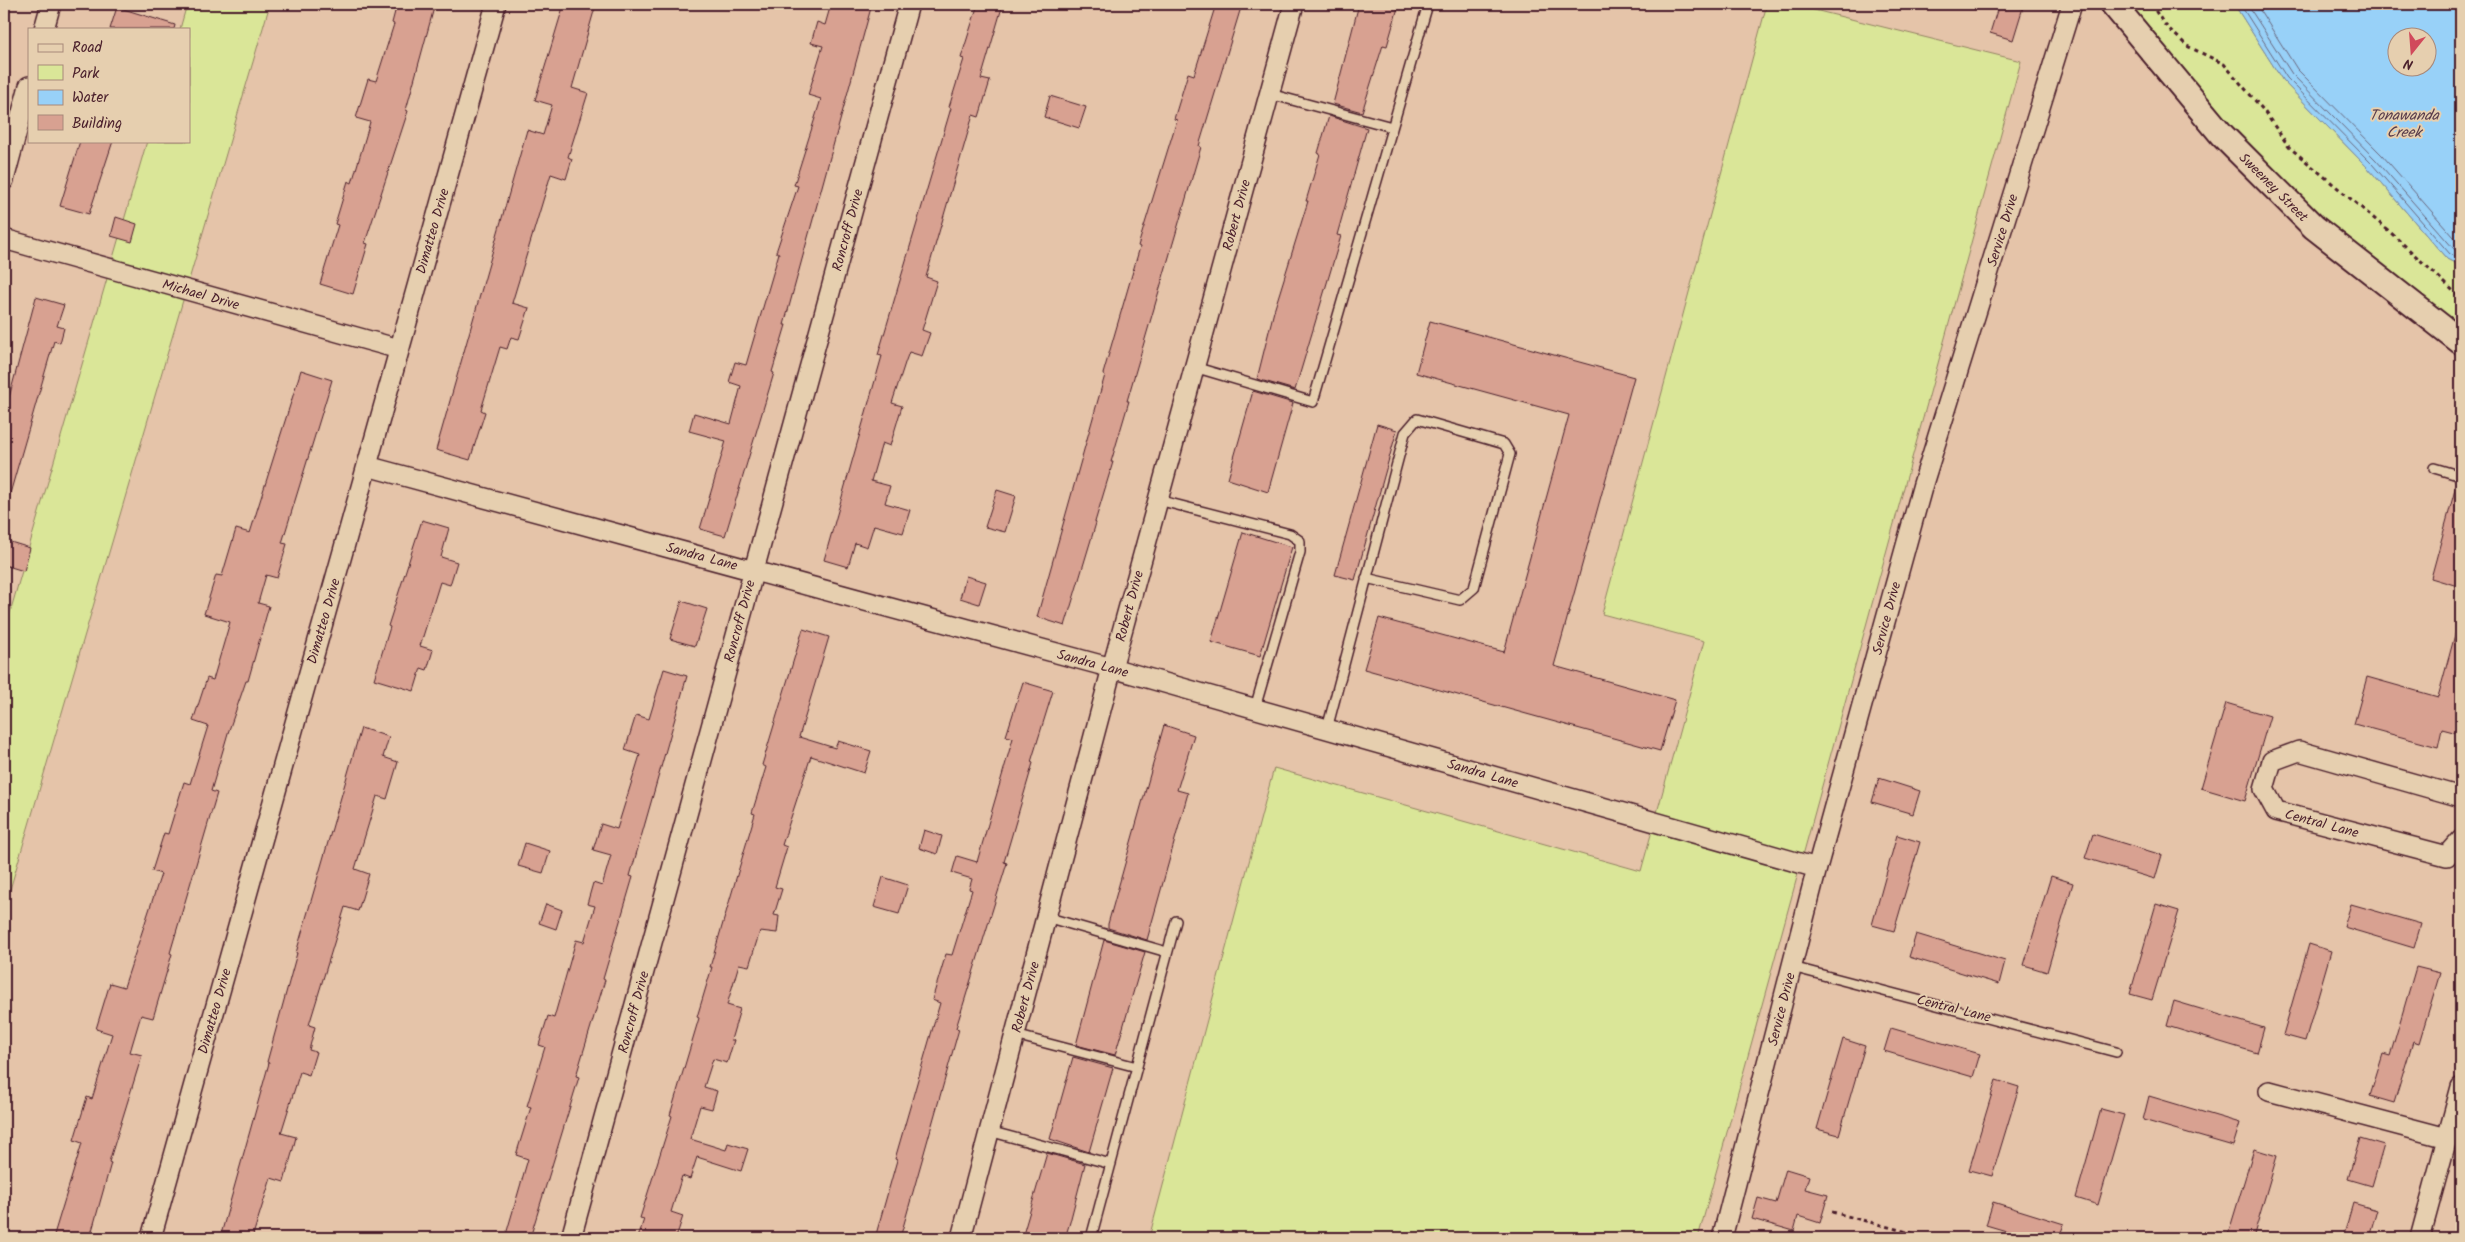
<svg xmlns="http://www.w3.org/2000/svg" width="2465" height="1242" viewBox="0 0 2465 1242" font-family="Kalam,sans-serif">
<style>
.green{fill:#dae698;stroke:#928262}
.water{fill:#98d1f8;stroke:#798aa6;fill-rule:evenodd}
.lines{fill:none;stroke-linecap:round;stroke-linejoin:round}
.shore{stroke:#69667d;stroke-width:1}
.building{fill:#d8a191;stroke:#4a1f2b}
.service-casing{stroke:#4a1f2b;stroke-width:12}
.minor-casing{stroke:#4a1f2b;stroke-width:22}
.tertiary-casing{stroke:#4a1f2b;stroke-width:28}
.path{stroke:#4a1f2b;stroke-width:3;stroke-dasharray:4 4;stroke-linecap:butt}
.service{stroke:#e6cfaf;stroke-width:9}
.minor{stroke:#e6cfaf;stroke-width:19}
.tertiary{stroke:#e6cfaf;stroke-width:24}
.labels{text-anchor:middle;stroke-width:4;stroke-linejoin:round;paint-order:stroke}
.street-label{font-size:14px;fill:#4a1f2b;stroke:#e6cfaf}
.water-label{font-size:15px;font-style:italic;fill:#563a4a;stroke:#e6cfaf}
</style>
<rect width="100%" height="100%" fill="#e5c4a9"/>
<filter id="ink" filterUnits="userSpaceOnUse"><feTurbulence type="fractalNoise" baseFrequency=".02" numOctaves="2"/><feDisplacementMap in="SourceGraphic" scale="10" xChannelSelector="R" yChannelSelector="G"/><feConvolveMatrix kernelMatrix="1 2 1 2 8 2 1 2 1" color-interpolation-filters="sRGB"/></filter>
<g filter="url(#ink)">
<path class="green" d="M 187,4 L 270,4 L 4,910 L 4,633 L 147,141 L 189,141 L 189,29 L 180,29 Z
M 1767,4 L 1790,4 L 2021,61 L 1698,1238 L 1149,1238 L 1274,768 L 1641,871 L 1704,641 L 1602,614 Z
M 2113,4 L 2234,4 L 2283,81 L 2368,168 L 2447,259 L 2461,266 L 2461,342 L 2314,227 Z"/>
<path class="water" d="M 2234,4 L 2461,4 L 2461,266 L 2447,259 L 2368,168 L 2283,81 ZM 2398,38 L 2428,38 L 2428,68 L 2398,68 Z"/>
<g class="lines">
<path class="shore" d="M 2240,4 L 2287,78 L 2372,164 L 2450,254 L 2461,260
M 2247,4 L 2292,74 L 2376,160 L 2454,249 L 2461,253
M 2256,4 L 2297,69 L 2382,155 L 2461,245"/>
</g>
<path class="building" d="M 397,4 L 435,4 L 406,110 L 408,111 L 365,243 L 368,244 L 353,294 L 320,284 L 338,225 L 335,224 L 348,181 L 352,183 L 370,122 L 356,118 L 368,79 L 376,81 L 394,24 L 392,23 Z
M 564,4 L 596,4 L 572,88 L 588,93 L 568,157 L 572,159 L 566,179 L 551,174 L 512,303 L 529,308 L 519,339 L 511,337 L 507,349 L 500,347 L 481,410 L 485,412 L 470,460 L 436,450 L 527,130 L 543,135 L 552,105 L 535,100 Z
M 831,4 L 872,4 L 784,325 L 786,325 L 772,372 L 774,373 L 725,536 L 700,529 L 726,441 L 689,431 L 694,413 L 731,424 L 741,386 L 729,382 L 735,362 L 746,365 L 779,253 L 776,252 L 798,186 L 794,185 L 821,99 L 808,95 L 823,46 L 811,43 L 817,22 L 825,25 Z
M 978,4 L 1003,4 L 981,79 L 990,81 L 979,117 L 973,115 L 926,277 L 937,281 L 922,330 L 930,333 L 922,356 L 909,352 L 905,363 L 892,403 L 902,406 L 890,446 L 882,443 L 871,481 L 890,486 L 885,503 L 910,510 L 903,533 L 874,525 L 867,547 L 855,543 L 848,567 L 824,560 L 882,356 L 878,355 L 951,108 L 949,107 L 964,59 L 961,58 Z
M 1216,4 L 1242,4 L 1199,146 L 1201,147 L 1127,401 L 1129,401 L 1111,462 L 1113,462 L 1095,522 L 1096,523 L 1065,626 L 1037,617 L 1105,375 L 1103,374 L 1140,247 L 1138,246 L 1177,120 L 1174,119 L 1188,73 L 1194,75 Z
M 1359,4 L 1399,4 L 1387,46 L 1383,45 L 1362,112 L 1333,104 Z
M 1999,4 L 2024,4 L 2013,40 L 1990,33 Z
M 117,7 L 175,25 L 174,29 L 110,29 Z
M 1050,96 L 1086,107 L 1079,128 L 1044,117 Z
M 1329,116 L 1367,128 L 1337,235 L 1341,236 L 1295,390 L 1257,379 L 1274,311 L 1308,201 L 1306,201 L 1320,154 L 1318,153 Z
M 80,141 L 113,141 L 89,214 L 60,206 Z
M 116,217 L 137,224 L 132,242 L 111,236 Z
M 36,297 L 64,305 L 57,326 L 64,328 L 60,343 L 54,341 L 7,504 L 4,503 L 4,416 Z
M 1430,321 L 1634,377 L 1554,666 L 1675,700 L 1660,751 L 1364,669 L 1379,618 L 1504,652 L 1569,415 L 1416,373 Z
M 301,370 L 332,380 L 282,543 L 287,544 L 277,578 L 266,575 L 258,603 L 269,606 L 248,681 L 246,681 L 228,733 L 211,791 L 217,793 L 170,953 L 172,954 L 159,998 L 153,1018 L 141,1015 L 130,1052 L 142,1055 L 109,1162 L 111,1163 L 90,1238 L 53,1238 L 82,1143 L 74,1140 L 87,1097 L 92,1099 L 112,1034 L 96,1029 L 110,983 L 124,987 L 161,874 L 152,871 L 164,833 L 168,834 L 184,782 L 190,784 L 208,726 L 193,721 L 207,678 L 213,680 L 230,622 L 204,614 L 216,575 L 222,576 L 236,529 L 250,533 Z
M 1253,391 L 1293,403 L 1268,492 L 1228,479 Z
M 1377,424 L 1397,430 L 1355,580 L 1335,575 Z
M 2456,486 L 2461,487 L 2461,587 L 2431,578 Z
M 997,490 L 1016,496 L 1005,532 L 985,527 Z
M 422,520 L 449,528 L 441,557 L 457,562 L 450,585 L 440,582 L 420,646 L 433,650 L 427,670 L 421,668 L 414,691 L 374,679 L 390,627 L 388,626 Z
M 1243,532 L 1292,547 L 1260,656 L 1211,642 Z
M 4,540 L 30,548 L 24,571 L 4,565 Z
M 966,576 L 986,582 L 979,604 L 960,598 Z
M 682,601 L 707,609 L 695,646 L 670,639 Z
M 803,629 L 829,637 L 799,737 L 835,748 L 838,741 L 871,751 L 864,773 L 811,756 L 782,845 L 787,847 L 775,887 L 782,889 L 774,915 L 779,916 L 777,933 L 760,931 L 749,966 L 739,964 L 727,1005 L 740,1009 L 731,1040 L 734,1040 L 727,1063 L 713,1059 L 704,1087 L 717,1091 L 712,1109 L 700,1106 L 690,1139 L 726,1150 L 728,1143 L 748,1149 L 741,1171 L 697,1157 L 690,1179 L 682,1176 L 671,1212 L 683,1216 L 676,1238 L 638,1238 L 644,1219 L 640,1218 L 672,1116 L 670,1115 L 699,1018 L 697,1017 L 712,967 L 710,967 L 755,814 L 752,813 L 766,767 L 762,765 Z
M 2456,631 L 2461,632 L 2461,734 L 2442,729 L 2438,747 L 2354,724 L 2367,677 L 2438,697 Z
M 664,669 L 687,676 L 630,876 L 633,877 L 603,979 L 605,980 L 576,1076 L 579,1077 L 530,1238 L 505,1238 L 528,1159 L 516,1155 L 531,1107 L 527,1106 L 545,1047 L 539,1045 L 548,1016 L 554,1018 L 576,940 L 584,942 L 595,906 L 587,904 L 593,883 L 602,886 L 611,855 L 593,850 L 601,824 L 617,829 L 640,755 L 625,750 L 636,715 L 649,719 Z
M 1023,682 L 1053,691 L 1031,762 L 1033,763 L 1004,862 L 1007,863 L 956,1028 L 959,1029 L 900,1238 L 875,1238 L 897,1160 L 895,1159 L 940,1003 L 932,1000 L 946,954 L 952,955 L 972,890 L 969,889 L 972,879 L 952,873 L 957,856 L 977,862 L 1013,738 L 1006,736 Z
M 2226,703 L 2270,716 L 2245,801 L 2201,788 Z
M 1164,725 L 1194,735 L 1177,790 L 1188,793 L 1147,940 L 1108,928 L 1108,924 Z
M 361,728 L 389,737 L 383,757 L 398,762 L 387,799 L 377,796 L 355,869 L 369,874 L 358,911 L 345,907 L 309,1025 L 315,1027 L 309,1050 L 316,1052 L 309,1075 L 300,1072 L 281,1133 L 296,1137 L 292,1153 L 284,1182 L 271,1178 L 252,1238 L 220,1238 L 269,1063 L 267,1062 L 297,953 L 296,953 Z
M 1879,778 L 1920,791 L 1913,814 L 1872,802 Z
M 924,830 L 942,836 L 937,854 L 919,848 Z
M 2093,834 L 2162,855 L 2155,879 L 2085,858 Z
M 1897,835 L 1920,842 L 1894,931 L 1872,925 Z
M 525,843 L 550,851 L 543,873 L 518,866 Z
M 2051,876 L 2073,883 L 2047,972 L 2024,965 Z
M 883,877 L 908,885 L 899,914 L 874,907 Z
M 546,904 L 562,910 L 556,929 L 539,923 Z
M 2156,904 L 2179,911 L 2152,1000 L 2130,994 Z
M 2351,904 L 2421,924 L 2414,948 L 2344,927 Z
M 1916,934 L 2005,961 L 1999,984 L 1909,957 Z
M 1104,940 L 1145,952 L 1115,1055 L 1076,1045 Z
M 2309,944 L 2331,951 L 2305,1041 L 2283,1035 Z
M 2416,967 L 2440,973 L 2419,1043 L 2413,1041 L 2394,1103 L 2370,1096 L 2383,1054 L 2390,1056 Z
M 2174,1001 L 2264,1028 L 2257,1053 L 2167,1026 Z
M 1891,1028 L 1980,1054 L 1973,1077 L 1884,1051 Z
M 1843,1039 L 1865,1046 L 1839,1135 L 1817,1129 Z
M 1073,1057 L 1113,1068 L 1089,1152 L 1050,1139 Z
M 1996,1080 L 2019,1087 L 1992,1176 L 1969,1170 Z
M 2149,1096 L 2240,1123 L 2233,1146 L 2143,1120 Z
M 2101,1109 L 2124,1115 L 2098,1205 L 2076,1198 Z
M 2360,1138 L 2384,1145 L 2372,1186 L 2348,1179 Z
M 2254,1149 L 2277,1156 L 2253,1238 L 2227,1238 Z
M 1047,1153 L 1085,1164 L 1070,1222 L 1065,1238 L 1022,1238 Z
M 1786,1169 L 1809,1176 L 1805,1189 L 1828,1195 L 1820,1223 L 1798,1216 L 1794,1231 L 1752,1219 L 1758,1198 L 1776,1203 Z
M 1993,1202 L 2064,1224 L 2059,1238 L 2030,1238 L 1986,1225 Z
M 2353,1203 L 2377,1210 L 2369,1238 L 2343,1238 Z"/>
<g class="lines">
<g class="service-casing">
<path id="service" d="M 1270,94 L 1392,127
M 1194,367 L 1313,402 L 1428,4
M 2434,468 L 2461,476
M 1158,500 L 1290,534 L 1300,541 L 1300,552 L 1255,708
M 1327,729 L 1405,433 L 1417,419 L 1504,444 L 1510,454 L 1474,588 L 1460,600 L 1366,578
M 1046,917 L 1167,952
M 1792,967 L 2116,1052
M 1015,1035 L 1137,1067
M 989,1131 L 1111,1164
M 1091,1238 L 1176,921"/>
</g>
<g class="minor-casing">
<path id="minor" d="M 44,29 L 51,4
M 4,180 L 29,86
M 4,239 L 399,349
M 367,466 L 1112,668 L 1817,868
M 2461,797 L 2299,751 L 2272,761 L 2264,789 L 2276,811 L 2447,856 L 2461,840
M 2269,1091 L 2447,1138
M 151,1238 L 496,4
M 571,1238 L 909,4
M 961,1238 L 1112,668 L 1294,4
M 1722,1238 L 1817,868 L 1923,484 L 2072,4
M 2420,1238 L 2461,1087"/>
</g>
<g class="tertiary-casing">
<path id="tertiary" d="M 2113,4 L 2222,135 L 2314,227 L 2461,342"/>
</g>
<path class="path" d="M 2151,4 L 2164,24 L 2187,46 L 2224,64 L 2264,111 L 2289,147 L 2389,231 L 2461,298
M 1832,1212 L 1930,1238"/>
<use href="#service" class="service"/>
<use href="#minor" class="minor"/>
<use href="#tertiary" class="tertiary"/>
</g>
</g>
<g class="labels">
<g class="street-label">
<text transform="translate(2274 187) rotate(45)" y="5">Sweeney Street</text>
<text transform="translate(1236 215) rotate(-75)" y="5">Robert Drive</text>
<text transform="translate(847 230) rotate(-75)" y="5">Roncroff Drive</text>
<text transform="translate(2002 230) rotate(-73)" y="5">Service Drive</text>
<text transform="translate(432 231) rotate(-74)" y="5">Dimatteo Drive</text>
<text transform="translate(201 294) rotate(16)" y="5">Michael Drive</text>
<text transform="translate(702 556) rotate(15)" y="5">Sandra Lane</text>
<text transform="translate(1129 606) rotate(-75)" y="5">Robert Drive</text>
<text transform="translate(1886 618) rotate(-75)" y="5">Service Drive</text>
<text transform="translate(323 621) rotate(-74)" y="5">Dimatteo Drive</text>
<text transform="translate(739 621) rotate(-75)" y="5">Roncroff Drive</text>
<text transform="translate(1093 663) rotate(15)" y="5">Sandra Lane</text>
<text transform="translate(1483 773) rotate(16)" y="5">Sandra Lane</text>
<text transform="translate(2322 823) rotate(15)" y="5">Central Lane</text>
<text transform="translate(1025 997) rotate(-75)" y="5">Robert Drive</text>
<text transform="translate(1954 1008) rotate(14)" y="5">Central Lane</text>
<text transform="translate(1781 1009) rotate(-76)" y="5">Service Drive</text>
<text transform="translate(214 1011) rotate(-74)" y="5">Dimatteo Drive</text>
<text transform="translate(633 1012) rotate(-75)" y="5">Roncroff Drive</text>
</g>
<g class="water-label">
<text x="2404" y="120">Tonawanda<tspan x="2404" dy="17">Creek</tspan></text>
</g>
</g>
<rect width="2465" height="1242" fill="none" stroke="#e6cfaf" stroke-width="20"/>
<rect x="10" y="10" width="2445" height="1222" fill="none" stroke="#4a1f2b" stroke-width="2" filter="url(#ink)"/>
<rect x="28" y="28" width="162" height="115" fill="#e6cfaf" stroke="#a8897a"/>
<rect x="38" y="44" width="25" height="8" fill="#e6cfaf" stroke="#a8897a"/>
<text x="72" y="52" font-size="15" fill="#4a1f2b">Road</text>
<rect x="38" y="65" width="25" height="15" fill="#dae698" stroke="#a8897a"/>
<text x="72" y="78" font-size="15" fill="#4a1f2b">Park</text>
<rect x="38" y="90" width="25" height="15" fill="#98d1f8" stroke="#a8897a"/>
<text x="72" y="102" font-size="15" fill="#4a1f2b">Water</text>
<rect x="38" y="115" width="25" height="15" fill="#d8a191" stroke="#a8897a"/>
<text x="72" y="128" font-size="15" fill="#4a1f2b">Building</text>
<g transform="translate(2412 52) rotate(197)"><circle r="24" fill="#e6cfaf" stroke="#a8897a"/>
<path d="M0-4L9 19L0 12L-9 19Z" fill="#d1495b"/>
<text y="-8" font-size="14" font-weight="bold" text-anchor="middle" fill="#4a1f2b">N</text>
</g>
</svg>
